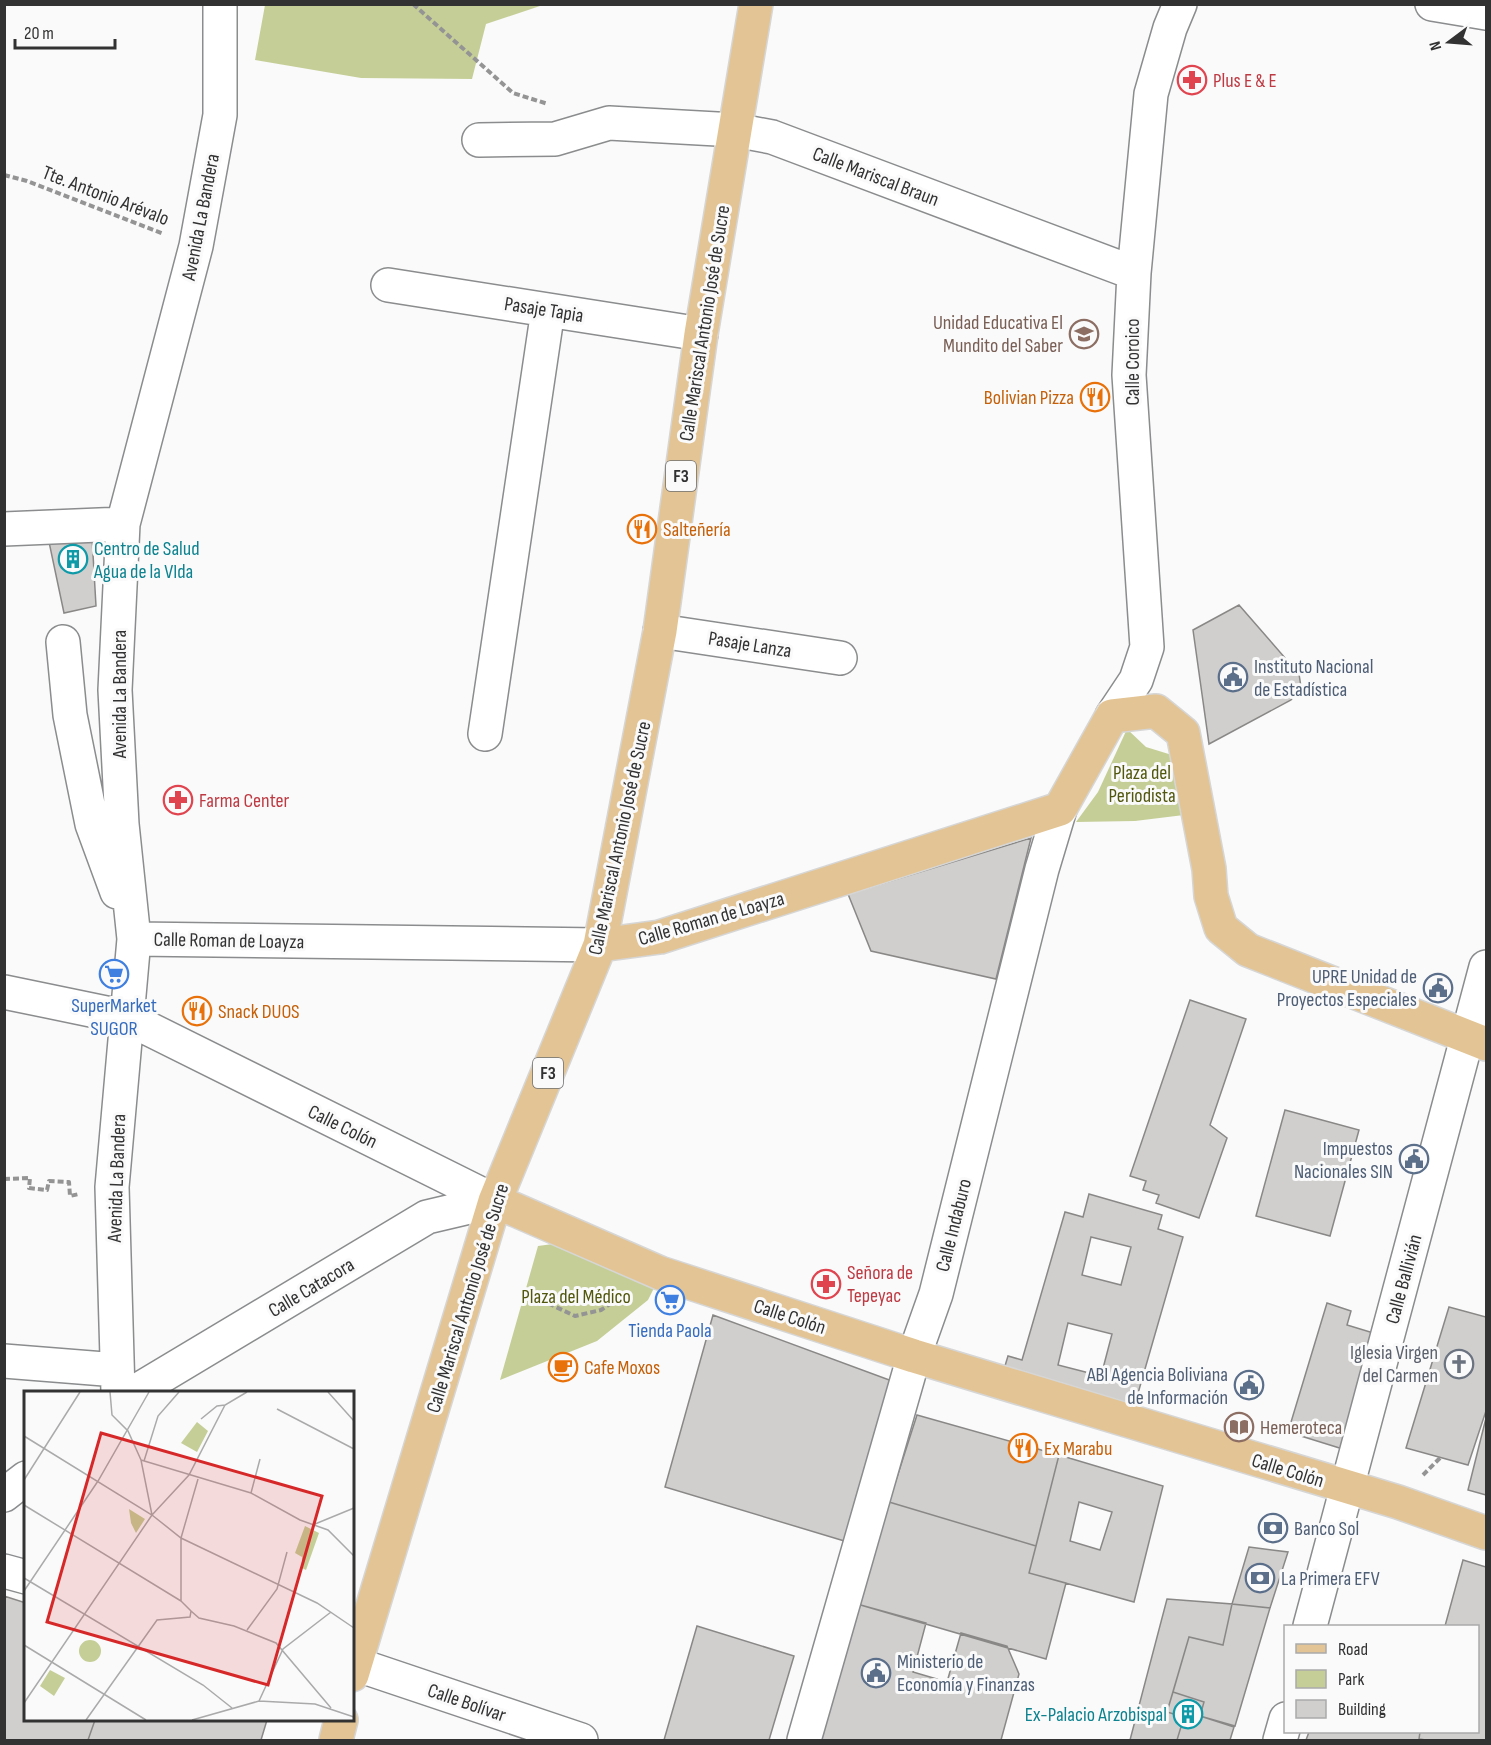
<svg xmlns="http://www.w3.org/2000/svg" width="1491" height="1745" viewBox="0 0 1491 1745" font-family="'Sofia Sans Condensed',sans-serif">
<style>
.green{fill:#c6ce97}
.building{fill:#d0cfce;stroke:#8a8887;stroke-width:1.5;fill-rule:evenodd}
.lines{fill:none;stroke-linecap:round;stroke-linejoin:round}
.minor-casing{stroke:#8b8c8d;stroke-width:36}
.major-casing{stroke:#d6d6d6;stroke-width:36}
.path{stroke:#949495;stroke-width:4;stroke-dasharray:6 3;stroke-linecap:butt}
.minor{stroke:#fff;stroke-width:33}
.major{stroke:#e3c494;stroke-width:33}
.labels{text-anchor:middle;stroke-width:6;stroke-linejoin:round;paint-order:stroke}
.shield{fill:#fafafb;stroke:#6e6e6f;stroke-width:1.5}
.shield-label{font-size:18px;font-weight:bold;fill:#323233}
.health-label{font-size:20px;fill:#be3a42;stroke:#fafafb;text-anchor:start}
.street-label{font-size:20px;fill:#323233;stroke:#fafafb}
.education-label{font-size:20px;fill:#785e54;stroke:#fafafb;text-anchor:end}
.food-label{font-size:20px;fill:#c56008;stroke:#fafafb;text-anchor:start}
.culture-label{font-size:20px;fill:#0d838f;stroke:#fafafb;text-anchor:start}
.service-label{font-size:20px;fill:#4e5e75;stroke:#fafafb;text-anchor:start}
.park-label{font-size:20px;fill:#51570d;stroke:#fafafb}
.shop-label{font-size:20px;fill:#366cbe;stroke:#fafafb}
.worship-label{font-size:20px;fill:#5b616d;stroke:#fafafb;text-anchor:end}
.inset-road{fill:none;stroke:#aaaaab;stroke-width:1.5}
.view{fill:#d62828;fill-opacity:0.15;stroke:#d62828;stroke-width:3}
.inset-edge{fill:none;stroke:#323233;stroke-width:3}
</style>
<rect width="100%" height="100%" fill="#fafafb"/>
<path class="green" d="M 265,5 L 265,4 L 543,5 L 486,24 L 472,79 L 361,78 L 255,60 Z
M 1127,729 L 1146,747 L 1172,755 L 1184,815 L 1135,821 L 1076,822 L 1098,792 Z
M 560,1243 L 658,1280 L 648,1300 L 597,1341 L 500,1380 L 538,1246 Z"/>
<path class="building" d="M 92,537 L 96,606 L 64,613 L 49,542 Z
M 1239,605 L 1299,674 L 1301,687 L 1291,700 L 1209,744 L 1193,630 Z
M 1031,838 L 996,979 L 871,951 L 848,894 Z
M 1190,1000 L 1246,1019 L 1210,1125 L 1227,1138 L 1199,1218 L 1156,1203 L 1159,1195 L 1143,1190 L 1146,1181 L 1130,1176 Z
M 1285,1110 L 1359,1130 L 1330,1236 L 1256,1216 Z
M 1089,1194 L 1162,1215 L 1158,1229 L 1183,1237 L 1128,1428 L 998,1389 L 1008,1356 L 1022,1360 L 1065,1212 L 1083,1217 ZM 1091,1237 L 1131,1247 L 1121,1285 L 1082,1275 ZM 1068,1323 L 1112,1334 L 1101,1376 L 1058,1365 Z
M 1327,1303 L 1351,1311 L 1347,1325 L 1380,1335 L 1346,1450 L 1288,1432 Z
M 1449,1307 L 1486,1317 L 1486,1411 L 1468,1465 L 1406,1448 Z
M 713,1315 L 892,1381 L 851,1543 L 665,1487 Z
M 917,1415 L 1059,1455 L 1036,1546 L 889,1502 Z
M 1486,1418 L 1486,1495 L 1468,1490 Z
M 1059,1455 L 1163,1486 L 1134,1602 L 1029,1573 ZM 1079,1502 L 1112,1512 L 1100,1550 L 1070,1541 Z
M 889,1502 L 1036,1546 L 1029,1573 L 1066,1583 L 1046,1659 L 857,1604 Z
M 1249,1547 L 1288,1552 L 1270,1608 L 1232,1604 Z
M 1463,1560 L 1486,1567 L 1486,1740 L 1426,1740 L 1419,1739 L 1420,1732 L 1478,1732 L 1478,1626 L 1445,1626 Z
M 4,1596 L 26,1603 L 26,1720 L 95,1720 L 88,1740 L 4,1740 Z
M 1167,1599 L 1232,1604 L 1223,1645 L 1189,1637 L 1167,1712 L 1184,1717 L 1177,1740 L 1130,1740 Z
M 857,1604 L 926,1623 L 913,1672 L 947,1682 L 961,1633 L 1007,1646 L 1019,1674 L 1001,1740 L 816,1740 Z
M 1232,1604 L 1270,1608 L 1235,1726 L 1200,1716 L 1204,1702 L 1173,1692 L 1189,1637 L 1223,1645 Z
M 697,1626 L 794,1656 L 769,1740 L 664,1740 Z
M 1173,1692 L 1204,1702 L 1200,1716 L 1234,1727 L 1230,1740 L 1177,1740 L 1184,1717 L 1167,1712 Z
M 95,1720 L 267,1720 L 261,1740 L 88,1740 Z
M 1309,1732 L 1420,1732 L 1419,1739 L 1426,1740 L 1306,1740 Z"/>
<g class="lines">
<g class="minor-casing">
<path id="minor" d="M 1432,4 L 1486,13
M 479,140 L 555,139 L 609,123 L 735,130 L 772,137 L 1134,273
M 388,285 L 701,334
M 4,529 L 123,524
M 660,631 L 840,658
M 63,642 L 70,715 L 92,824 L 117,892
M 1112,716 L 1136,680 L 1147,647 L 1129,375 L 1134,273 L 1151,94 L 1170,28 L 1180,4
M 485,734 L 548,310
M 134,939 L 600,945
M 4,992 L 125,1017 L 495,1201
M 4,1361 L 117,1370
M 118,1392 L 112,1187 L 134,939 L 122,824 L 115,690 L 123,524 L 196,246 L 220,115 L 220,4
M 135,1392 L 427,1217 L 495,1201
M 4,1495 L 26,1478
M 4,1571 L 26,1577
M 1310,1626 L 1486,967
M 352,1663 L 581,1740
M 804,1740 L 914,1356 L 936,1294 L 1042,869 L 1060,809
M 1280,1740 L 1286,1719"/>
</g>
<g class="major-casing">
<path id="major" d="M 600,945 L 660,937 L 1060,809 L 1112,716 L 1156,711 L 1183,733 L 1209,869 L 1211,896 L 1221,928 L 1248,950 L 1486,1044
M 495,1201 L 660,1273 L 914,1356 L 1398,1502 L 1486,1533
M 352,1675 L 495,1201 L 600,945 L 660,631 L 701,334 L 756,4
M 336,1740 L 341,1720"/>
</g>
<path class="path" d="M 413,4 L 513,93 L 548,104
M 4,175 L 27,181 L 164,234
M 4,1179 L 30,1178 L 29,1188 L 47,1190 L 49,1181 L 69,1182 L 70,1196 L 79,1194
M 524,1292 L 575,1316 L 601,1310 L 625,1294
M 1423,1475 L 1440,1458"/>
<use href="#minor" class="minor"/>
<use href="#major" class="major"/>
</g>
<defs>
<g id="pharmacy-ring" transform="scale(1.5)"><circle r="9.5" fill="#fafafb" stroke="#e0444e" stroke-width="1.5"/><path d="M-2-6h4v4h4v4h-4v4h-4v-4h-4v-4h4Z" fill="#e0444e"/></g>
<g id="school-ring" transform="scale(1.5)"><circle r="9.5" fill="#fafafb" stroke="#8d6e63" stroke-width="1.5"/><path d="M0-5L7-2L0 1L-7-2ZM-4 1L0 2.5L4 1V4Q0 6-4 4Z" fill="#8d6e63"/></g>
<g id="restaurant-ring" transform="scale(1.5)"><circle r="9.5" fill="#fafafb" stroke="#e8710a" stroke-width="1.5"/><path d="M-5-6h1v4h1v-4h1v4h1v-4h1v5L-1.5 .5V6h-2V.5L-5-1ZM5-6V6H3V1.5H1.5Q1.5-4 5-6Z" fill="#e8710a"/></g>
<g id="building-ring" transform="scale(1.5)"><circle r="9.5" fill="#fafafb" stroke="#0f9aa8" stroke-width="1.5"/><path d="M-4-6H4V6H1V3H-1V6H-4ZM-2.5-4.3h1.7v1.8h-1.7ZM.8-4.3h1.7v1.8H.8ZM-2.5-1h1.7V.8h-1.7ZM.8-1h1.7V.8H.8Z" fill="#0f9aa8"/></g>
<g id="civic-ring" transform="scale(1.5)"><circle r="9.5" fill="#fafafb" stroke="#5c6f8a" stroke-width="1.5"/><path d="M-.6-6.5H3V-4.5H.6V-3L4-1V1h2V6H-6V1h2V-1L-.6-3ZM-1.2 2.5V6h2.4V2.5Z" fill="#5c6f8a"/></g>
<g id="supermarket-ring" transform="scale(1.5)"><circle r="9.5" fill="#fafafb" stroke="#3f7fe0" stroke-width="1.5"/><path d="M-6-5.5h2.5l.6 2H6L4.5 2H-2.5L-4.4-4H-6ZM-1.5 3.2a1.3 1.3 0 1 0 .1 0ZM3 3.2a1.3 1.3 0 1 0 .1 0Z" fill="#3f7fe0"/></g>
<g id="church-ring" transform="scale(1.5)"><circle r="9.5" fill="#fafafb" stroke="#6b7280" stroke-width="1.5"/><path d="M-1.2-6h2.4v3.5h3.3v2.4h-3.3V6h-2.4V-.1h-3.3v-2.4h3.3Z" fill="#6b7280"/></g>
<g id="cafe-ring" transform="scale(1.5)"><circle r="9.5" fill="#fafafb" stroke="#e8710a" stroke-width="1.5"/><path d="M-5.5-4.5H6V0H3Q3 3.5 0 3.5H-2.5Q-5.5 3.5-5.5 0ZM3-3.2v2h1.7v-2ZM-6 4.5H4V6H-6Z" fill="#e8710a"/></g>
<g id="library-ring" transform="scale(1.5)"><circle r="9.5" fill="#fafafb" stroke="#8d6e63" stroke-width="1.5"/><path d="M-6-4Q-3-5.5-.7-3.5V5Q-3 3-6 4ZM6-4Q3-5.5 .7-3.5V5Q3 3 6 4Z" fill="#8d6e63"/></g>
<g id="bank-ring" transform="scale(1.5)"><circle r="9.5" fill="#fafafb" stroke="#5c6f8a" stroke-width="1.5"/><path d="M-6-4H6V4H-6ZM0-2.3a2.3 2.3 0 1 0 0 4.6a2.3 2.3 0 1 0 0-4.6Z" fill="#5c6f8a"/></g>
</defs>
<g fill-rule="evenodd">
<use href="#pharmacy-ring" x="1192" y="80"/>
<use href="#school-ring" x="1084" y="334"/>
<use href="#restaurant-ring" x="1095" y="397"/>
<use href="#restaurant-ring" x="642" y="529"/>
<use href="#building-ring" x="73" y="559"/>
<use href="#civic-ring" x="1233" y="677"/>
<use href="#pharmacy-ring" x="178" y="800"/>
<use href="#supermarket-ring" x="114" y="974"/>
<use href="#civic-ring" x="1438" y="988"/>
<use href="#restaurant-ring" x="197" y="1011"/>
<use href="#civic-ring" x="1414" y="1159"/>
<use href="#pharmacy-ring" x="826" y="1284"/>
<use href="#supermarket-ring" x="670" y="1300"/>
<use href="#church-ring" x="1459" y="1364"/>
<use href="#cafe-ring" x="563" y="1367"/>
<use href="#civic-ring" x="1249" y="1385"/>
<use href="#library-ring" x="1239" y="1427"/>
<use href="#restaurant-ring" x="1023" y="1448"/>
<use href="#bank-ring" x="1273" y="1528"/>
<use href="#bank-ring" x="1260" y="1578"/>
<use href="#civic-ring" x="876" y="1673"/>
<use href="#building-ring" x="1188" y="1714"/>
</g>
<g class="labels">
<g class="shield">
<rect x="666" y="461" width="30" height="30" rx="4.5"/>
<rect x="533" y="1058" width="30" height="30" rx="4.5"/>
</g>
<g class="shield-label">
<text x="681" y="482">F3</text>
<text x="548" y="1079">F3</text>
</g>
<g class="health-label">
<text x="1213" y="87">Plus E &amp; E</text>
<text x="199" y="807">Farma Center</text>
<text x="847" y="1279">Señora de<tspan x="847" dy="23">Tepeyac</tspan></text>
</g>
<g class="street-label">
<text transform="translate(876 176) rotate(21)" y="7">Calle Mariscal Braun</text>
<text transform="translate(106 195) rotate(21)" y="7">Tte. Antonio Arévalo</text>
<text transform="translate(200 217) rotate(-79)" y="7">Avenida La Bandera</text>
<text transform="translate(544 309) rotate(9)" y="7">Pasaje Tapia</text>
<text transform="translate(704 323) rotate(-81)" y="7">Calle Mariscal Antonio José de Sucre</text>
<text transform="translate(1132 362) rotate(-90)" y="7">Calle Coroico</text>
<text transform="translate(750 644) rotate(9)" y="7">Pasaje Lanza</text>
<text transform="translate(119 694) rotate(-90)" y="7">Avenida La Bandera</text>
<text transform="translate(619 838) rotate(-78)" y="7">Calle Mariscal Antonio José de Sucre</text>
<text transform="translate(711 918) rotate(-16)" y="7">Calle Roman de Loayza</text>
<text transform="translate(229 940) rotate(1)" y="7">Calle Roman de Loayza</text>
<text transform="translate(343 1126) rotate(26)" y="7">Calle Colón</text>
<text transform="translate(116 1178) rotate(-88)" y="7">Avenida La Bandera</text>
<text transform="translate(953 1225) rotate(-76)" y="7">Calle Indaburo</text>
<text transform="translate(1403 1279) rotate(-75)" y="7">Calle Ballivián</text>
<text transform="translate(311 1287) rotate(-31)" y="7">Calle Catacora</text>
<text transform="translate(467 1298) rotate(-73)" y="7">Calle Mariscal Antonio José de Sucre</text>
<text transform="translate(790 1316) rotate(18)" y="7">Calle Colón</text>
<text transform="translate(1288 1470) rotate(17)" y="7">Calle Colón</text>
<text transform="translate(467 1702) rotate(19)" y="7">Calle Bolívar</text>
</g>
<g class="education-label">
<text x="1063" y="329">Unidad Educativa El<tspan x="1063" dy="23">Mundito del Saber</tspan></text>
<text x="1260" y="1434" text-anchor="start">Hemeroteca</text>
</g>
<g class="food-label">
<text x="1074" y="404" text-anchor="end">Bolivian Pizza</text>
<text x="663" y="536">Salteñería</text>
<text x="218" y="1018">Snack DUOS</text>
<text x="584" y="1374">Cafe Moxos</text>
<text x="1044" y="1455">Ex Marabu</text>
</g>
<g class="culture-label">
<text x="94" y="555">Centro de Salud<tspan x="94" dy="23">Agua de la VIda</tspan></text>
<text x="1167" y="1721" text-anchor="end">Ex-Palacio Arzobispal</text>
</g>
<g class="service-label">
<text x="1254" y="673">Instituto Nacional<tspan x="1254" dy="23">de Estadística</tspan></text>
<text x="1417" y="983" text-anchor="end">UPRE Unidad de<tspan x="1417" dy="23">Proyectos Especiales</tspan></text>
<text x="1393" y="1155" text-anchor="end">Impuestos<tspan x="1393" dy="23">Nacionales SIN</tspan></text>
<text x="1228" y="1381" text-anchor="end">ABI Agencia Boliviana<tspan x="1228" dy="23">de Información</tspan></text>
<text x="1294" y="1535">Banco Sol</text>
<text x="1281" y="1585">La Primera EFV</text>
<text x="897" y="1668">Ministerio de<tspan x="897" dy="23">Economía y Finanzas</tspan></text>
</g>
<g class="park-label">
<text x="1142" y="779">Plaza del<tspan x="1142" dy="23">Periodista</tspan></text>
<text x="576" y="1303">Plaza del Médico</text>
</g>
<g class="shop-label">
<text x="114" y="1012">SuperMarket<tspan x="114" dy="23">SUGOR</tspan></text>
<text x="670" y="1337">Tienda Paola</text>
</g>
<g class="worship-label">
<text x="1438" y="1359">Iglesia Virgen<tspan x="1438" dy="23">del Carmen</tspan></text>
</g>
</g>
<g transform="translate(24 1391)">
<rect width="330" height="330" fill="#fafafb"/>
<path d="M 173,31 L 184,40 L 173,61 L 157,52 ZM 105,118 L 121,128 L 112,142 L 107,132 ZM 281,135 L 295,142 L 282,179 L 278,177 L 278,166 L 271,162 ZM55 260a11 11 0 1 1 22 0a11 11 0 1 1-22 0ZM 26,279 L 41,287 L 30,305 L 16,295 Z" fill="#c6ce97"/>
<path class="inset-road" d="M 86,1 L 88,24 L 104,40 L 117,69 L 128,124M 304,1 L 330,30M 253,18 L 330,58M 177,28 L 193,15 L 201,14M 0,45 L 128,124 L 157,147 L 293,212 L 330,237M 117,69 L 227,102 L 276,129 L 304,139 L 330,165M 120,70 L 134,25 L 155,1M 0,89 L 56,1M 227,102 L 236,68M 0,114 L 157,210M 128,124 L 165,84 L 201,14 L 223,1M 291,133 L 330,117M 157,147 L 174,88M 0,187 L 179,294 L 208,317M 0,200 L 74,90 L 125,1M 167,220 L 175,227 L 210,235 L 252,252 L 307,317M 223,239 L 253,198 L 263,161M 0,254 L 122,329M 235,310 L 259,258 L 307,221M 0,312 L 128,124M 62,329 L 133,229 L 166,226 L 167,220 L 157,210 L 157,147M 168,329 L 235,310 L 291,313 L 330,326"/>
<path class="view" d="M 77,42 L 298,105 L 244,294 L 23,231 Z"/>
<rect width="330" height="330" class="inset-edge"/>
</g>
<rect width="1491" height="1745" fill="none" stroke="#323233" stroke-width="12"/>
<rect x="1284" y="1625" width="195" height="108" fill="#fafafb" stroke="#aaaaab" stroke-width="1.5"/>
<rect x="1296" y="1644" width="30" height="9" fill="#e3c494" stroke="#aaaaab" stroke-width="1.5"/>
<text x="1338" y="1655" font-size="18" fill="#323233">Road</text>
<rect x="1296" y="1670" width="30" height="18" fill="#c6ce97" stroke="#aaaaab" stroke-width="1.5"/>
<text x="1338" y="1685" font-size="18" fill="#323233">Park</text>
<rect x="1296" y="1700" width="30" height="18" fill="#d0cfce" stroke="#aaaaab" stroke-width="1.5"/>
<text x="1338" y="1715" font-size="18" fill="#323233">Building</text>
<g transform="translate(1449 42) rotate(254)" stroke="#fafafb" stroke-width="4.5" paint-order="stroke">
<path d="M0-4.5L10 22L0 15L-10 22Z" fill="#323233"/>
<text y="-9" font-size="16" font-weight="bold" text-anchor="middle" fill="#323233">N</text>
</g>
<path d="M15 39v9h100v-9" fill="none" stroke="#323233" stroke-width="3"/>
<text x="24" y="39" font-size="18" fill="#323233" stroke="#fafafb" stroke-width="4.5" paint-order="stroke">20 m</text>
</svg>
